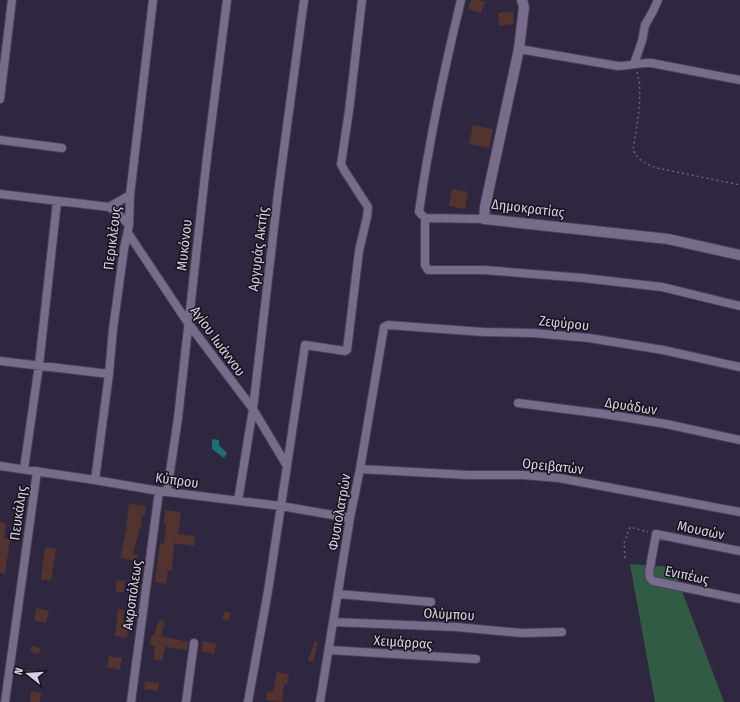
<svg xmlns="http://www.w3.org/2000/svg" width="740" height="702" viewBox="0 0 740 702" font-family="'Fira Sans Condensed',sans-serif">
<style>
.green{fill:#325b45}
.water{fill:#1d7176}
.building{fill:#533330}
.lines{fill:none;stroke-linecap:round;stroke-linejoin:round}
.minor-casing{stroke:#494056;stroke-width:10}
.tertiary-casing{stroke:#494056;stroke-width:12}
.path{stroke:#6c657b;stroke-width:1.5;stroke-dasharray:2 3;stroke-linecap:butt}
.minor{stroke:#776d8b;stroke-width:8}
.tertiary{stroke:#776d8b;stroke-width:10}
.labels{text-anchor:middle;stroke-width:3;stroke-linejoin:round;paint-order:stroke}
.street-label{font-size:14px;fill:#d4cfdf;stroke:#16121d}
</style>
<rect width="100%" height="100%" fill="#2f2640"/>
<path class="green" d="M 630,564 L 673,567 L 724,702 L 655,702 Z"/>
<path class="water" d="M 212,439 L 219,440 L 219,445 L 227,453 L 224,458 L 212,449 Z"/>
<path class="building" d="M 471,0 L 479,0 L 485,2 L 481,13 L 468,9 Z
M 513,11 L 514,24 L 499,26 L 498,13 Z
M 473,125 L 493,129 L 489,148 L 469,144 Z
M 452,189 L 468,192 L 465,209 L 449,206 Z
M 129,504 L 146,506 L 145,515 L 142,515 L 141,528 L 140,528 L 133,554 L 138,555 L 137,561 L 120,558 L 127,527 L 126,527 Z
M 165,510 L 181,512 L 178,534 L 195,536 L 194,546 L 174,543 L 172,571 L 168,570 L 166,584 L 155,582 L 160,543 L 164,544 L 166,524 L 164,524 Z
M 0,522 L 6,524 L 4,538 L 10,539 L 5,574 L 0,573 Z
M 45,547 L 56,549 L 51,581 L 41,579 Z
M 116,580 L 125,581 L 124,592 L 116,592 Z
M 36,608 L 49,611 L 46,623 L 34,620 Z
M 118,609 L 124,610 L 123,621 L 128,622 L 128,625 L 129,625 L 127,638 L 115,636 Z
M 225,611 L 231,613 L 228,621 L 222,619 Z
M 159,620 L 165,621 L 161,636 L 188,642 L 187,650 L 167,647 L 165,647 L 162,661 L 153,659 L 155,646 L 150,645 L 152,635 L 154,635 Z
M 203,641 L 216,644 L 214,654 L 201,651 Z
M 315,641 L 318,642 L 313,662 L 308,660 Z
M 32,646 L 40,648 L 39,654 L 30,652 Z
M 109,656 L 122,658 L 120,670 L 107,667 Z
M 27,670 L 39,671 L 38,678 L 26,677 Z
M 277,672 L 289,674 L 287,684 L 284,684 L 282,702 L 266,700 L 267,691 L 273,692 Z
M 145,681 L 159,683 L 158,691 L 144,689 Z
M 31,691 L 41,693 L 40,702 L 30,702 Z"/>
<g class="lines">
<g class="minor-casing">
<path id="minor" d="M 461,0 C 444,70 429,141 419,212 L 425,218 L 484,219
M 519,49 L 618,66 C 630,66 640,62 651,63 L 740,80
M 634,64 L 642,41 L 645,25 L 653,11 L 658,0
M 0,99 L 12,0
M 0,140 L 62,148
M 0,194 L 109,207 L 116,212 L 129,225
M 109,207 L 130,195
M 425,218 L 425,265 L 428,270 L 484,270 L 583,278 L 662,287 L 740,306
M 128,233 L 188,323 L 253,409 L 287,466 L 268,591 L 248,702
M 0,361 L 109,374
M 518,403 L 604,414 L 666,424 L 740,440
M 0,466 L 95,480 L 159,491 L 281,506 L 350,518
M 287,466 L 305,345 L 345,351 L 347,350 L 359,251 L 367,217 L 368,207 L 344,170 L 341,164 L 349,111 L 362,0
M 24,469 L 39,365 L 57,202
M 360,469 L 468,475 L 523,475 L 559,478 L 740,512
M 95,480 L 109,374 L 113,329 L 124,249 L 129,225 L 130,195 L 153,0
M 167,492 L 178,418 L 207,157 L 227,0
M 238,501 L 253,409 L 278,193 L 304,0
M 740,551 L 656,534 L 649,573 L 650,578 L 653,581 L 740,599
M 338,594 L 431,602
M 333,622 L 456,627 L 522,633 L 562,632
M 329,650 L 476,659
M 5,702 L 37,471
M 131,702 L 159,491
M 186,702 L 194,643
M 320,702 L 350,518 L 360,469 L 384,327 L 388,325 L 483,332 L 533,333 L 589,338 L 663,350 L 740,367"/>
</g>
<g class="tertiary-casing">
<path id="tertiary" d="M 522,0 L 524,7 L 519,49 L 485,207 L 484,219 L 668,239 L 740,255"/>
</g>
<path class="path" d="M 637,72 C 644,95 636,127 633,150 C 639,161 646,164 657,168 L 740,185
M 625,558 L 624,543 L 630,527 L 648,532"/>
<use href="#minor" class="minor"/>
<use href="#tertiary" class="tertiary"/>
</g>
<g class="labels">
<g class="street-label">
<text transform="translate(528 208) rotate(7)" y="5">Δημοκρατίας</text>
<text transform="translate(112 238) rotate(-83)" y="5">Περικλέους</text>
<text transform="translate(184 245) rotate(-84)" y="5">Μυκόνου</text>
<text transform="translate(258 249) rotate(-83)" y="5">Αργυράς Ακτής</text>
<text transform="translate(564 323) rotate(6)" y="5">Ζεφύρου</text>
<text transform="translate(218 341) rotate(54)" y="5">Αγίου Ιωάννου</text>
<text transform="translate(631 406) rotate(9)" y="5">Δρυάδων</text>
<text transform="translate(553 466) rotate(6)" y="5">Ορειβατών</text>
<text transform="translate(177 480) rotate(8)" y="5">Κύπρου</text>
<text transform="translate(339 512) rotate(-80)" y="5">Φυσιολατρών</text>
<text transform="translate(18 513) rotate(-82)" y="5">Πευκάλης</text>
<text transform="translate(701 530) rotate(12)" y="5">Μουσών</text>
<text transform="translate(687 575) rotate(12)" y="5">Ενιπέως</text>
<text transform="translate(132 595) rotate(-82)" y="5">Ακροπόλεως</text>
<text transform="translate(449 614) rotate(3)" y="5">Ολύμπου</text>
<text transform="translate(403 642) rotate(4)" y="5">Χειμάρρας</text>
</g>
</g>
<g transform="translate(28 674) rotate(287)" stroke="#16121d" stroke-width="3" paint-order="stroke">
<path d="M0-3L7 15L0 10L-7 15Z" fill="#d4cfdf"/>
<text y="-6" font-size="11" font-weight="bold" text-anchor="middle" fill="#d4cfdf">N</text>
</g>
</svg>
